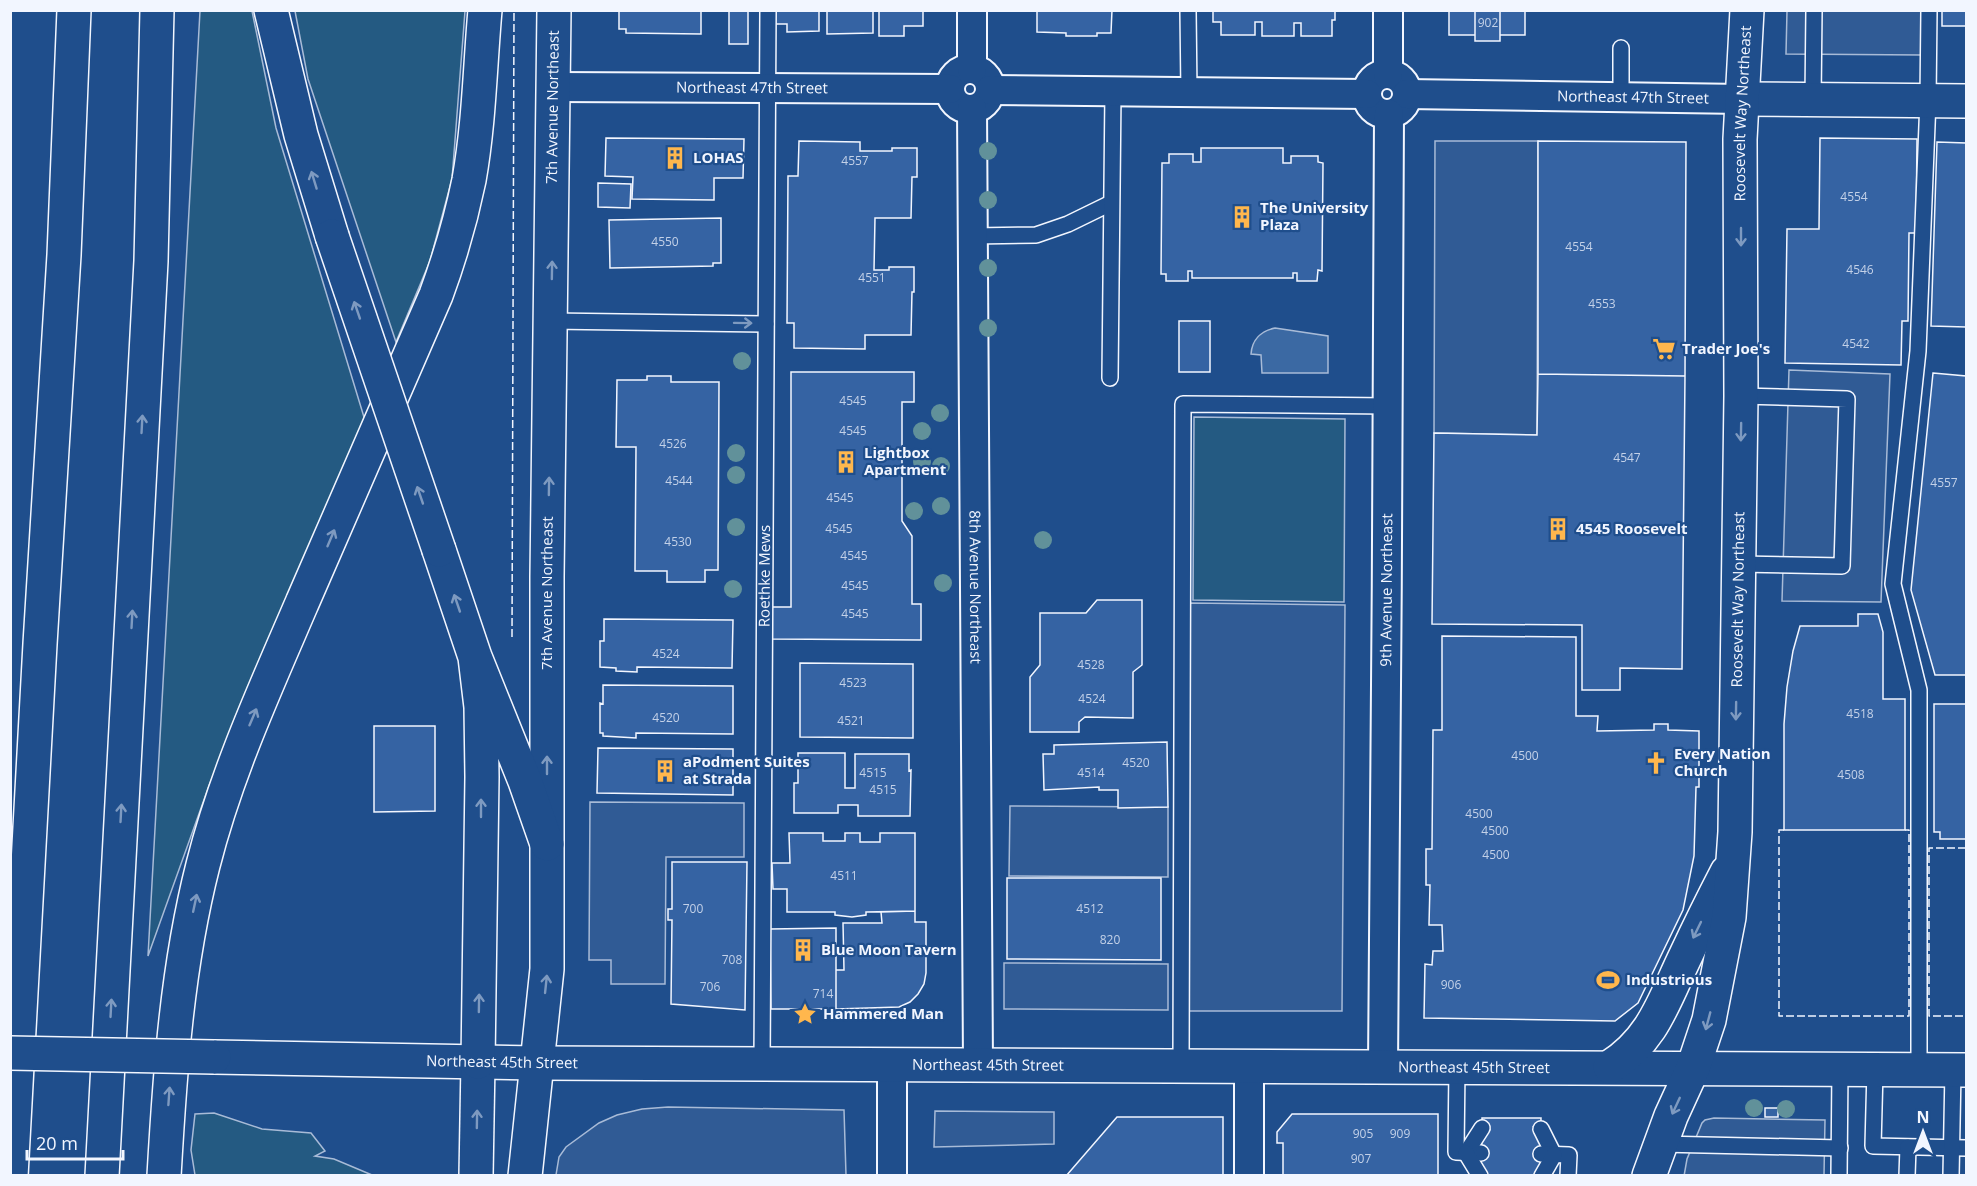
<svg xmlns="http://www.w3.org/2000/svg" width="1977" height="1186" viewBox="0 0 1977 1186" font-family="'Open Sans',sans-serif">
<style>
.green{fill:#245a82;stroke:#a8bbd7;stroke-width:1.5}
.parking{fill:#305b95;stroke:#a8bbd7;stroke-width:1.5}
.water{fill:#3b69a3;stroke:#a8bbd7;stroke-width:1.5}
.building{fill:#3563a3;stroke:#f2f6ff;stroke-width:1.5}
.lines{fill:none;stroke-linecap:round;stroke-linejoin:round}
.lane-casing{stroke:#f2f6ff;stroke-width:18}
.street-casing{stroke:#f2f6ff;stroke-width:32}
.secondary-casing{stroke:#f2f6ff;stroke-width:36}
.highway-casing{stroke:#f2f6ff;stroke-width:36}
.lane{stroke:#1f4e8c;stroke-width:15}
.street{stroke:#1f4e8c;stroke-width:28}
.secondary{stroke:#1f4e8c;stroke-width:33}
.highway{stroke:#1f4e8c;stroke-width:33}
.secondary-bridge-casing{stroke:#f2f6ff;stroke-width:36;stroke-linecap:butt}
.highway-bridge-casing{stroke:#f2f6ff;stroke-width:36;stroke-linecap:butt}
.secondary-bridge{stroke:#1f4e8c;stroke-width:33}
.highway-bridge{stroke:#1f4e8c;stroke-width:33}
.fence{stroke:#f2f6ff;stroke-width:1.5;stroke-dasharray:8 3;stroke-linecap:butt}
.tree{fill:#61919a}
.oneway{stroke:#7e9ac0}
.labels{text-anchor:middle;stroke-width:4.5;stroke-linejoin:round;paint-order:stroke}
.number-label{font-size:12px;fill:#c3d1e8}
.street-label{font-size:15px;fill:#f2f6ff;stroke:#1f4e8c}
.poi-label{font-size:15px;font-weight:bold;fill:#f2f6ff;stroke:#1f4e8c;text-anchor:start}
</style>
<rect width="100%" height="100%" fill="#1f4e8c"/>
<path class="green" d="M 200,11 L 252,11 L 276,128 L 367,427 L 210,783 L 148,956 Z
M 295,11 L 465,11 L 452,179 L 430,261 L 396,342 L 308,79 Z
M 1194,417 L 1345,419 L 1344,602 L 1193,600 Z
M 214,1113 L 262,1129 L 311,1133 L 325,1151 L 315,1156 L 334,1159 L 372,1175 L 195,1175 L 191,1150 L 195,1114 Z"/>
<path class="parking" d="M 1787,11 L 1923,11 L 1922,55 L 1786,54 Z
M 1435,141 L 1538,141 L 1537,435 L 1434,433 Z
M 1789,370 L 1890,374 L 1881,602 L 1782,601 Z
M 1190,603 L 1345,605 L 1342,1011 L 1188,1011 Z
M 590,802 L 744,803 L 744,857 L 666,857 L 665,984 L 611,984 L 611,960 L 589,960 Z
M 1010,806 L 1168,807 L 1168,877 L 1009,876 Z
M 1004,963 L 1168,964 L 1168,1010 L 1004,1009 Z
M 668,1107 L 844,1110 L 846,1175 L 556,1175 L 559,1157 L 566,1147 L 599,1123 L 617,1115 L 642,1109 Z
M 935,1111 L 1054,1112 L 1054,1144 L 934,1147 Z
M 1714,1118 L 1825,1120 L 1824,1175 L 1684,1176 L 1687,1159 L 1702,1123 L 1705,1120 Z"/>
<path class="water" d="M 1275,328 L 1328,336 L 1328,373 L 1262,373 L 1261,355 L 1251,354 C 1252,340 1261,331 1275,328 Z"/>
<path class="building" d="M 619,10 L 701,10 L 701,34 L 626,33 L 626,29 L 619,29 Z
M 729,10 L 748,10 L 748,44 L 729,44 Z
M 772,10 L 819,10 L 819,31 L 787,32 L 787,24 L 772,24 Z
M 827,10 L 873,10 L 873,33 L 827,34 Z
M 879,10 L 923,10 L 923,26 L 904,26 L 904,36 L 879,36 Z
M 1037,10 L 1112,10 L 1111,33 L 1097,33 L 1097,36 L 1066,36 L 1066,33 L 1037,32 Z
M 1213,10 L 1335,10 L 1335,20 L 1332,20 L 1332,36 L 1301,36 L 1301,23 L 1294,23 L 1294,36 L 1262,36 L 1262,22 L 1255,22 L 1255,35 L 1221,35 L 1221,22 L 1213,22 Z
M 1449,10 L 1475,10 L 1475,35 L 1449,35 Z
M 1475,10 L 1500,10 L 1500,41 L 1475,41 Z
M 1500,10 L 1525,10 L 1525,35 L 1500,35 Z
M 1942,10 L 1966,10 L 1966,26 L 1942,26 Z
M 606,138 L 744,139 L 743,178 L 714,178 L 714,200 L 632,199 L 633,177 L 605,176 Z
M 1820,138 L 1917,139 L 1916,233 L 1909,233 L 1908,321 L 1902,321 L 1901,365 L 1785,363 L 1787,229 L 1819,229 Z
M 799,141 L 860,142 L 860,151 L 892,151 L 892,148 L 917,148 L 917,177 L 912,177 L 911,218 L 875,218 L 874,270 L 889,270 L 889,267 L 914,267 L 914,292 L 912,292 L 911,335 L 865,335 L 865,349 L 794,348 L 794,323 L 787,323 L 788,176 L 798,176 Z
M 1538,141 L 1686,142 L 1685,376 L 1538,374 Z
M 1937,142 L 1966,143 L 1966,327 L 1931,326 Z
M 1201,148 L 1283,148 L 1283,163 L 1291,163 L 1291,156 L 1318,156 L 1318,162 L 1323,163 L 1322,271 L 1318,270 L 1317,281 L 1297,281 L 1297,273 L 1293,273 L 1293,278 L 1192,278 L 1192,271 L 1188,271 L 1188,281 L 1166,281 L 1166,274 L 1161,274 L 1162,163 L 1169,163 L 1169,154 L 1193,154 L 1193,162 L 1201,162 Z
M 598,183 L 631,184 L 630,208 L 598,207 Z
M 721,218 L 721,263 L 713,263 L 713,266 L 610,268 L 609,220 Z
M 1179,321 L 1210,321 L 1210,372 L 1179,372 Z
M 791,372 L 914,372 L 914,402 L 902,402 L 902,521 L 912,536 L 912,604 L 921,604 L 921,640 L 772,639 L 772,607 L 791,607 Z
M 1933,373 L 1966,376 L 1966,675 L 1935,675 L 1911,590 Z
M 1538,374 L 1685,376 L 1682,669 L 1620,668 L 1620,690 L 1582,690 L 1582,625 L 1432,624 L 1434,433 L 1537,435 Z
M 647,376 L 671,376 L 671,382 L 719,382 L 718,570 L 705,570 L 705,582 L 667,582 L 667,571 L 635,571 L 636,447 L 616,447 L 617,380 L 647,380 Z
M 1097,600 L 1142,600 L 1142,665 L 1133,672 L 1133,718 L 1085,717 L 1079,722 L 1079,732 L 1030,732 L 1030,677 L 1040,665 L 1040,613 L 1086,613 Z
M 1858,614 L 1878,614 L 1883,632 L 1883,699 L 1905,699 L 1905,830 L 1784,830 L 1784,724 L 1787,687 L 1793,651 L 1800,626 L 1858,626 Z
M 604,619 L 733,620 L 732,668 L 637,667 L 637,672 L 616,671 L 616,668 L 600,667 L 600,641 L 604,641 Z
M 1442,636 L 1576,637 L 1576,716 L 1598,716 L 1597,731 L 1654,730 L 1654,724 L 1668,724 L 1668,730 L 1699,731 L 1699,787 L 1696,787 L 1694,856 L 1683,910 L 1638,1003 L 1615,1021 L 1424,1018 L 1425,964 L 1432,965 L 1433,951 L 1443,951 L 1442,925 L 1429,925 L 1430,885 L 1426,885 L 1426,849 L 1432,849 L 1433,730 L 1442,730 Z
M 800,663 L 913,664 L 913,738 L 800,737 Z
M 603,685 L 733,686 L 733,734 L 636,733 L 636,738 L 603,736 L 603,733 L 600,733 L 600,703 L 603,704 Z
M 1934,704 L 1966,704 L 1966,839 L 1940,839 L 1940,832 L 1934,832 Z
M 374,726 L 435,726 L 435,811 L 374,812 Z
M 1167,742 L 1168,807 L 1118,808 L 1118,790 L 1099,790 L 1099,787 L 1044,790 L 1043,754 L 1054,754 L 1054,745 Z
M 598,748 L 733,749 L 733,795 L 597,793 Z
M 798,753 L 845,753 L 845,788 L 855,788 L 855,754 L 909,754 L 909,771 L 911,770 L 910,816 L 858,816 L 858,805 L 838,805 L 838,813 L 794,813 L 794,783 L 798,783 Z
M 789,833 L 823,833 L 823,841 L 845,841 L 845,833 L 860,833 L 860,842 L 880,842 L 880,833 L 915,833 L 915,911 L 866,912 L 866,915 L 852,917 L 835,915 L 835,912 L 787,912 L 787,889 L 773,889 L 772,863 L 790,863 Z
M 672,862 L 747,862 L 745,1010 L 671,1004 L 672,920 L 668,920 L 668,909 L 672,909 Z
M 1007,878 L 1161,878 L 1161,960 L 1007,959 Z
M 915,911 L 915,922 L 926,922 L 926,973 L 924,984 L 918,994 L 910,1002 L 899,1007 L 836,1009 L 836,970 L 844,970 L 843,923 L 882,923 L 881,912 Z
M 836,928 L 836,1009 L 771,1009 L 770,929 Z
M 1765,1108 L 1778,1108 L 1778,1117 L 1765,1117 Z
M 1292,1114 L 1438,1114 L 1438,1176 L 1283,1176 L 1283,1143 L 1277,1143 L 1277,1132 Z
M 1117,1117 L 1223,1117 L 1223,1176 L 1066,1176 Z
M 1482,1118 L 1541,1118 L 1540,1176 L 1481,1176 Z"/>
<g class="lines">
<g class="lane-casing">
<g id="lane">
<path d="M 1188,10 L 1189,93"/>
<path d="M 1621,48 L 1621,98"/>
<path d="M 1813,99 L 1814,10"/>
<path d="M 973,236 L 1036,235 L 1068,224 L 1111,203"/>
<path d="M 551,321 L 766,324"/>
<path d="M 1110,378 L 1113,92"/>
<path d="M 1739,564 L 1842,566 L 1847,399 L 1741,396"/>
<path id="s1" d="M 762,1064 L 768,10"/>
<path d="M 1181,1066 L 1183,404 L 1389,406"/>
<path d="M 1457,1067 L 1456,1152 L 1481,1153"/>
<path d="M 1875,1070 L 1873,1146 L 1966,1148"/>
<path d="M 1919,1070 L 1919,690 L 1893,584 L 1918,351 L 1928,100 L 1929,10"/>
<path d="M 1541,1129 L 1554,1155"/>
<path d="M 1661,1144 L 1840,1148"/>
<path d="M 1466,1153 L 1482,1128"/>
<path d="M 1466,1153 L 1480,1176"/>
<path d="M 1541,1154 L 1569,1155 L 1568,1176"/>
<path d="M 1542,1176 L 1554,1155"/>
<path d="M 1839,1176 L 1840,1069"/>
<path d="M 1907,1176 L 1908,1147"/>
<path d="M 1951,1176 L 1953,1070"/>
</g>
</g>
<g class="street-casing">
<g id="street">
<circle cx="970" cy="89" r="20"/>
<path d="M 972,69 L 972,10"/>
<circle cx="1387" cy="94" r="20"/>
<path d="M 1388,74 L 1388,10"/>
<path id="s2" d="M 554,87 L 950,89"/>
<path d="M 990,90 L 1367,94"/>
<path id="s3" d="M 1407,94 L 1743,99"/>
<path id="s4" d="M 972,109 L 978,1065"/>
<path d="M 892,1064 L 892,1176"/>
<path d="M 1249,1066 L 1249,1176"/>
<path id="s5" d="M 1383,1067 C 1385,749 1389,432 1389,114"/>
</g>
</g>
<g class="secondary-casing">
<g id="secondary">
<path d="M 1743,99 L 1966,101"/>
<path id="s6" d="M 214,1057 L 538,1063 L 1966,1070"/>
<path d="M 1610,1067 C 1654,1039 1664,1000 1686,955 C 1699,927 1713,899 1727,872"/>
<path d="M 476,1176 L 478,1062"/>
<path id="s7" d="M 525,1176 L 547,969 L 547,577 L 554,10"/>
<path id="s8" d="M 1649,1176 L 1671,1116 L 1693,1068 L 1709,1020 L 1729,917 L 1735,832 L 1741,396 L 1740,139 L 1747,10"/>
</g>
</g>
<g class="highway-casing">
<path id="highway" d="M 271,10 L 301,135 L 332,236
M 439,550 L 475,657 L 525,781 L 547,844
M 475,657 L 481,707 L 482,777 L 478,1062
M 11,1176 L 40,644 L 64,255 L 74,10
M 102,1176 L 151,261 L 157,10
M 164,1176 C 170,1071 177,967 203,865 C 226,774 265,689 302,603 C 347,500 392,397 436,295 C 450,257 461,219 469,180 C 479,124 480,67 485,10"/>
</g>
<use href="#lane" class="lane"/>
<use href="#street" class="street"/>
<use href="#secondary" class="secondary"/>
<use href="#highway" class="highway"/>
<g class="secondary-bridge-casing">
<path id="secondary-bridge" d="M 10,1053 L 214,1057"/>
</g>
<g class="highway-bridge-casing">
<path id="highway-bridge" d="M 332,236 L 439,550"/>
</g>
<use href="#secondary-bridge" class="secondary-bridge"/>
<use href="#highway-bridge" class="highway-bridge"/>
<path class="fence" d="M 512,637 L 514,10
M 1784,830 L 1779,830 L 1779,1016 L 1909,1016 L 1909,830 L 1905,830
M 1966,848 L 1929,848 L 1929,1016 L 1966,1016"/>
</g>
<g class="tree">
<circle cx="988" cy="151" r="9"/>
<circle cx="988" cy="200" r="9"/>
<circle cx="988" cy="268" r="9"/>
<circle cx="988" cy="328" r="9"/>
<circle cx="742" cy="361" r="9"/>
<circle cx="940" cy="413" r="9"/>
<circle cx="922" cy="431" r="9"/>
<circle cx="736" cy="453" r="9"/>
<circle cx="922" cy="462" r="9"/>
<circle cx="941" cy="466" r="9"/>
<circle cx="736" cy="475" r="9"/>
<circle cx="941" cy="506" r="9"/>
<circle cx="914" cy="511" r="9"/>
<circle cx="736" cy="527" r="9"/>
<circle cx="1043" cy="540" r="9"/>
<circle cx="943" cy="583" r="9"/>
<circle cx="733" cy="589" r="9"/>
<circle cx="1754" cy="1108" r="9"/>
<circle cx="1786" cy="1109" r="9"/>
</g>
<defs><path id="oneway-shaft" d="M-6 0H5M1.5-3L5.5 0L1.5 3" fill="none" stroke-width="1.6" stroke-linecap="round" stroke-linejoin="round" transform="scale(1.5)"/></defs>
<g class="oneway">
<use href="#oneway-shaft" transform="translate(314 180) rotate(-107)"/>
<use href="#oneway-shaft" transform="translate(1741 237) rotate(90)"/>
<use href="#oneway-shaft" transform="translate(552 270) rotate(-89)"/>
<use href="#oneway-shaft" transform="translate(357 310) rotate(-109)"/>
<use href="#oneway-shaft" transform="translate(743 323) rotate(1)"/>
<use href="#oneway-shaft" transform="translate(142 424) rotate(-87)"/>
<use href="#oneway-shaft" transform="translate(1741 432) rotate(91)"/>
<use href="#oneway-shaft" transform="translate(549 486) rotate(-89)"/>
<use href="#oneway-shaft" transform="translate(420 495) rotate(-109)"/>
<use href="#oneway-shaft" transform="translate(331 538) rotate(-67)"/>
<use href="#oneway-shaft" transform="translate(457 603) rotate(-109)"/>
<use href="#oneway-shaft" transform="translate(132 619) rotate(-87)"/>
<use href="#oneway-shaft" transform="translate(1736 711) rotate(91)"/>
<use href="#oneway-shaft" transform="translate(253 717) rotate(-67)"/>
<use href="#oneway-shaft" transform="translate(547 765) rotate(-90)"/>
<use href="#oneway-shaft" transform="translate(481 808) rotate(-90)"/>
<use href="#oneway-shaft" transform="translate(121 813) rotate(-87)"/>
<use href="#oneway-shaft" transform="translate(195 903) rotate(-78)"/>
<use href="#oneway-shaft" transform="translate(1697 930) rotate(116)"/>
<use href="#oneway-shaft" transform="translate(546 984) rotate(-84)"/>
<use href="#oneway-shaft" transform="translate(479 1003) rotate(-89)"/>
<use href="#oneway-shaft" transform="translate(111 1008) rotate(-87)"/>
<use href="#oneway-shaft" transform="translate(1708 1021) rotate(105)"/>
<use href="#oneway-shaft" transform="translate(169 1096) rotate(-86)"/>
<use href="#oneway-shaft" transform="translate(1676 1106) rotate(115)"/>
<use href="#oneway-shaft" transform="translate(477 1119) rotate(-89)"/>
</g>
<defs>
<g id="building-bare" transform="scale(1.8)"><path d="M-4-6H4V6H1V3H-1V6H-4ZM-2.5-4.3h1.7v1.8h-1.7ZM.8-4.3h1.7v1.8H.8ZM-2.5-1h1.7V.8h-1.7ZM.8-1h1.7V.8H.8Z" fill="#ffb74d" stroke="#1f4e8c" stroke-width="2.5" paint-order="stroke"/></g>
<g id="supermarket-bare" transform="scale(1.8)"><path d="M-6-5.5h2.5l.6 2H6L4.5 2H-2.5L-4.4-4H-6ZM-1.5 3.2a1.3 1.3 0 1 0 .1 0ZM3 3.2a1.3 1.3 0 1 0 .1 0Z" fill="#ffb74d" stroke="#1f4e8c" stroke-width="2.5" paint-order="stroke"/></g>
<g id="church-bare" transform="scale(1.8)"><path d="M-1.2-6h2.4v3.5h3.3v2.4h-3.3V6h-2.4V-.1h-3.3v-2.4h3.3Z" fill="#ffb74d" stroke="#1f4e8c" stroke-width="2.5" paint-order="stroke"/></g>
<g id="stadium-bare" transform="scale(1.8)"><path d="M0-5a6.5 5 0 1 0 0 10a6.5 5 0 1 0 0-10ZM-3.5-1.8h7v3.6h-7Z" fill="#ffb74d" stroke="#1f4e8c" stroke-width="2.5" paint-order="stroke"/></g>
<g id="sight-bare" transform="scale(1.8)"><path d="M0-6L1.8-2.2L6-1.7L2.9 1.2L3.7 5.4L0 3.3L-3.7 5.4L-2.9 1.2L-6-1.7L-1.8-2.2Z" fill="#ffb74d" stroke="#1f4e8c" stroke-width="2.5" paint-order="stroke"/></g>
</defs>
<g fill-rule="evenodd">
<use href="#building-bare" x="675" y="158"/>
<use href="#building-bare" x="1242" y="217"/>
<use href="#supermarket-bare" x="1664" y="349"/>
<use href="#building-bare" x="846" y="462"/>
<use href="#building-bare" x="1558" y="529"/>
<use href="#church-bare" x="1656" y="763"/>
<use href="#building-bare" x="665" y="771"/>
<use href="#building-bare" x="803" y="950"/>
<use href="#stadium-bare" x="1608" y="980"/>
<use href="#sight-bare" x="805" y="1014"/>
</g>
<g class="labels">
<g class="number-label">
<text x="1488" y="27">902</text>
<text x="855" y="165">4557</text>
<text x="1854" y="201">4554</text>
<text x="665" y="246">4550</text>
<text x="1579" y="251">4554</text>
<text x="1860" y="274">4546</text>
<text x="872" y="282">4551</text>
<text x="1602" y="308">4553</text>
<text x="1856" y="348">4542</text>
<text x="853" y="405">4545</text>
<text x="853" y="435">4545</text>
<text x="673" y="448">4526</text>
<text x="1627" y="462">4547</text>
<text x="679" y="485">4544</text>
<text x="1944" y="487">4557</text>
<text x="840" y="502">4545</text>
<text x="839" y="533">4545</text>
<text x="678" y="546">4530</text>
<text x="854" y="560">4545</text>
<text x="855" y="590">4545</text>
<text x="855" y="618">4545</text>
<text x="666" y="658">4524</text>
<text x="1091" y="669">4528</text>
<text x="853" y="687">4523</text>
<text x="1092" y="703">4524</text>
<text x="1860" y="718">4518</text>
<text x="666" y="722">4520</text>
<text x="851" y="725">4521</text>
<text x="1525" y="760">4500</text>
<text x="1136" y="767">4520</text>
<text x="873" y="777">4515</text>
<text x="1091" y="777">4514</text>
<text x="1851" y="779">4508</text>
<text x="883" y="794">4515</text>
<text x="1479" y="818">4500</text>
<text x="1495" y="835">4500</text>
<text x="1496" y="859">4500</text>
<text x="844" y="880">4511</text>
<text x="693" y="913">700</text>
<text x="1090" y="913">4512</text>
<text x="1110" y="944">820</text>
<text x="732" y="964">708</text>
<text x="1451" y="989">906</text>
<text x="710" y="991">706</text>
<text x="823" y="998">714</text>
<text x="1363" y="1138">905</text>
<text x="1400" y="1138">909</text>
<text x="1361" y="1163">907</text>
</g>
<g class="street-label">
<text dy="5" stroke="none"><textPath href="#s2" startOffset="198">Northeast 47th Street</textPath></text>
<text dy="5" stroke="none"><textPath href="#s3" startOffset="226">Northeast 47th Street</textPath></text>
<text dy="5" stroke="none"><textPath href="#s7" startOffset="1070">7th Avenue Northeast</textPath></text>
<text dy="5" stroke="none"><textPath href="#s8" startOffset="1076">Roosevelt Way Northeast</textPath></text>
<text dy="5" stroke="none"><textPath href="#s1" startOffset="488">Roethke Mews</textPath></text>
<text dy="5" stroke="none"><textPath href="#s4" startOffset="478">8th Avenue Northeast</textPath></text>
<text dy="5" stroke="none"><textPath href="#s5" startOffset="477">9th Avenue Northeast</textPath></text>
<text dy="5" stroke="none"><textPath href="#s7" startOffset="584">7th Avenue Northeast</textPath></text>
<text dy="5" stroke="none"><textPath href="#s8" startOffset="590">Roosevelt Way Northeast</textPath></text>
<text dy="5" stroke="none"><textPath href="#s6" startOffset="288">Northeast 45th Street</textPath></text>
<text dy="5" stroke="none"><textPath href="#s6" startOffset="774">Northeast 45th Street</textPath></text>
<text dy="5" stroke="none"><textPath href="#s6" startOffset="1260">Northeast 45th Street</textPath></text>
</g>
<g class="poi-label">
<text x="693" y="163">LOHAS</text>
<text x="1260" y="213">The University<tspan x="1260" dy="17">Plaza</tspan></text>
<text x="1682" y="354">Trader Joe's</text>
<text x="864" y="458">Lightbox<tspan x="864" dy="17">Apartment</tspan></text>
<text x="1576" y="534">4545 Roosevelt</text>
<text x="1674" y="759">Every Nation<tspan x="1674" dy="17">Church</tspan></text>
<text x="683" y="767">aPodment Suites<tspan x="683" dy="17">at Strada</tspan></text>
<text x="821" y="955">Blue Moon Tavern</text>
<text x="1626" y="985">Industrious</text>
<text x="823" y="1019">Hammered Man</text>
</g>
</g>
<rect width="1977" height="1186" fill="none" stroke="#f2f6ff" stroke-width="24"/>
<g transform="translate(1923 1132)" stroke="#1f4e8c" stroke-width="4.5" paint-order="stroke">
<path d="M0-4.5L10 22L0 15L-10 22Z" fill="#f2f6ff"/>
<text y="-9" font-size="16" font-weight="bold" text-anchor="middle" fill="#f2f6ff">N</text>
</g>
<path d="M27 1150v9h96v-9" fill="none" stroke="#f2f6ff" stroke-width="3"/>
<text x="36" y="1150" font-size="18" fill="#f2f6ff" stroke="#1f4e8c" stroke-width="4.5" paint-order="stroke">20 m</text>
</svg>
